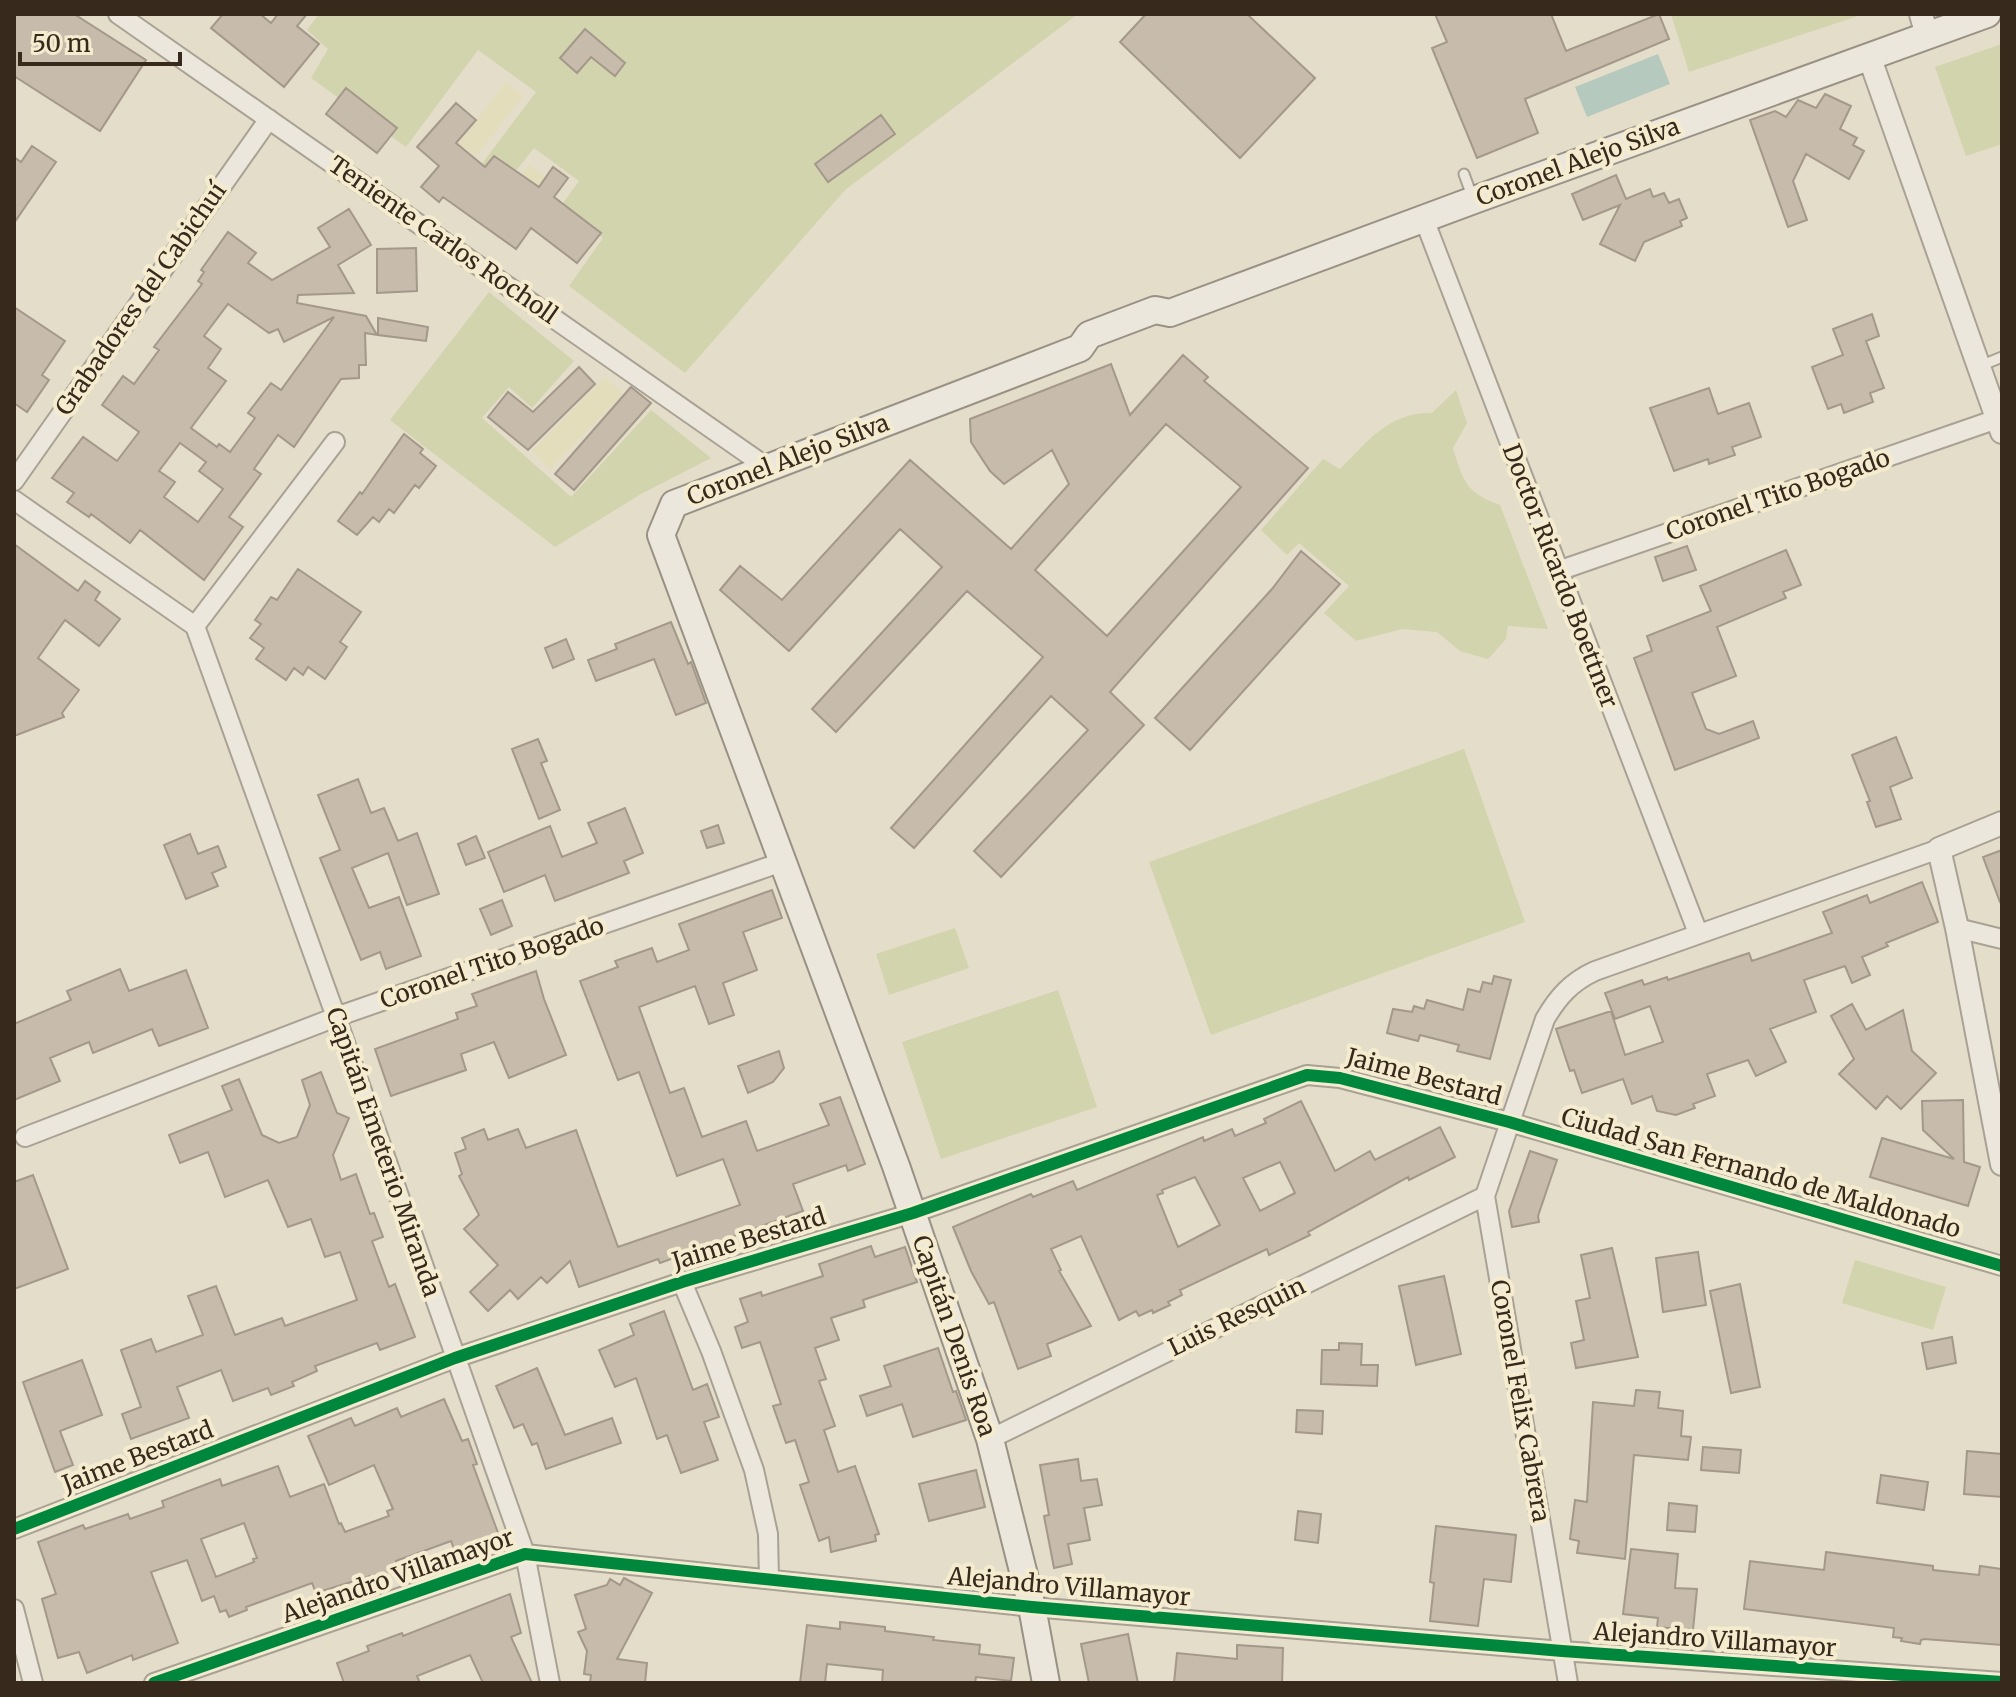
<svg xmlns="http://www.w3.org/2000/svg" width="2016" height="1697" viewBox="0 0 2016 1697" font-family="Merriweather,serif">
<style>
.farmland{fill:#e3ddbb}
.green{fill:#d2d4ad;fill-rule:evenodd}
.water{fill:#b6c9be}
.building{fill:#c7bbab;stroke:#a4988a;stroke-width:2;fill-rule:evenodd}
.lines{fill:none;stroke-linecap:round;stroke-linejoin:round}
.service-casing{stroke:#a9a294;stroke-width:13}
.minor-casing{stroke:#a9a294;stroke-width:22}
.tertiary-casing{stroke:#a9a294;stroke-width:26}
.secondary-casing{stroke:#989184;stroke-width:30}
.service{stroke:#ece7dd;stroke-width:9}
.minor{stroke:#ece7dd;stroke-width:18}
.tertiary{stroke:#ece7dd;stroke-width:22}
.secondary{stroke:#ece7dd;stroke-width:26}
.cycleway-casing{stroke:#f5ecd0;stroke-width:17}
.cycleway{stroke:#00873e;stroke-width:12}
.labels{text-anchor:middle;stroke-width:8;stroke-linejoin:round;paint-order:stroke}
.street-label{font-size:24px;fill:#372a1d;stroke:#f5ecd0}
</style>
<rect width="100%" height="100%" fill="#e4ddca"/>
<path class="farmland" d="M 506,82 L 523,96 L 476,156 L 459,143 Z
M 529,165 L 546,177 L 502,238 L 485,226 Z
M 605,377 L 623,394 L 550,469 L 532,451 Z"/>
<path class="green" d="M 319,14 L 1078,14 L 845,190 L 685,373 L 569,286 L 603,238 L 560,207 L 579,181 L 534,148 L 495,197 L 471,178 L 536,92 L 478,50 L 406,147 L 311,78 L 328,49 L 307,30 ZM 585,29 L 602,44 L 560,58 ZM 881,116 L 894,134 L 815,164 Z
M 1671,14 L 1864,14 L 1689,72 Z
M 2002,44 L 2002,144 L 1966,156 L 1935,67 Z
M 489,292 L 574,361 L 532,408 L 509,387 L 482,418 L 571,497 L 651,410 L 711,458 L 641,494 L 555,547 L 390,420 Z
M 1456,390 L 1467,423 L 1453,448 C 1463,481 1466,493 1500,505 L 1548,629 L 1508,626 L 1506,639 L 1488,659 L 1460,651 L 1437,632 L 1402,629 L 1356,641 L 1324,613 L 1349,586 L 1299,543 L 1287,555 L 1261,530 L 1323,459 L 1340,469 C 1368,441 1389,412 1432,413 Z
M 1464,749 L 1525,922 L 1211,1035 L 1149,862 Z
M 955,928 L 969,968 L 889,995 L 876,954 Z
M 1058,990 L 1097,1107 L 941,1159 L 902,1042 Z
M 1855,1260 L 1946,1287 L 1933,1330 L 1842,1303 Z"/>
<path class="water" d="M 1658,54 L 1670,84 L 1587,117 L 1575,87 Z"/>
<path class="building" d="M 14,14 L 74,14 L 146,60 L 100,131 L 14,76 Z
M 223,14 L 260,14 L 271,23 L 278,14 L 307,14 L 297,26 L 319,44 L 284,87 L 211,28 Z
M 1146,14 L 1247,14 L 1315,78 L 1240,158 L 1120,42 Z
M 1435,14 L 1551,14 L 1566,51 L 1659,14 L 1669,39 L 1525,99 L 1538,133 L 1477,158 L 1432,48 L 1447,42 Z
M 585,29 L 625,63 L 615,76 L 591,57 L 577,73 L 560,58 Z
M 346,88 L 397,128 L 377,153 L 326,114 Z
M 1825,94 L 1851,106 L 1840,129 L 1857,138 L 1853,145 L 1864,151 L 1849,179 L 1806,154 L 1793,181 L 1807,220 L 1788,227 L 1750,120 L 1775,111 L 1786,117 L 1798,100 L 1816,108 Z
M 456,103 L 476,120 L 456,143 L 485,167 L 494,156 L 539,187 L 553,167 L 568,178 L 554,197 L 601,233 L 577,263 L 531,228 L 516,249 L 443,197 L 439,202 L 421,187 L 439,166 L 417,147 Z
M 881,115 L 895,134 L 828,182 L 815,164 Z
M 32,146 L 56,162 L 14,223 L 14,157 L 21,162 Z
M 1616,175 L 1626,199 L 1650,189 L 1653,197 L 1664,193 L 1669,203 L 1679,199 L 1687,218 L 1680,221 L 1682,226 L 1644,242 L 1635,261 L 1600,244 L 1620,205 L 1583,220 L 1572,194 Z
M 349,209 L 371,245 L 338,265 L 354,293 L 298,295 L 297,303 L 366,316 L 377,335 L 365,333 L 366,365 L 359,365 L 359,378 L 341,379 L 294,447 L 278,435 L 254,469 L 261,474 L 229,517 L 243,527 L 204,580 L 140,530 L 130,543 L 91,514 L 89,517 L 67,502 L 74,493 L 52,478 L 83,437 L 117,461 L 139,432 L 102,405 L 123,376 L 134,384 L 159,350 L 154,347 L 202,284 L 198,281 L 204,272 L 201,270 L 228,232 L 256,253 L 248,263 L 272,280 L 330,247 L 318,228 ZM 228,304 L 269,333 L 278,329 L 284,342 L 334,317 L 281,390 L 271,383 L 248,413 L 255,418 L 230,452 L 219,444 L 217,447 L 191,428 L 226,381 L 208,368 L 221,349 L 204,336 ZM 180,443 L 206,462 L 199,471 L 223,489 L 198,522 L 164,497 L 175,482 L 159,471 Z
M 416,248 L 417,291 L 377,293 L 377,249 Z
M 14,307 L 65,341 L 42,375 L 49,380 L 27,412 L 14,403 Z
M 1872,314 L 1879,336 L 1866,341 L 1884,388 L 1870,393 L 1873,402 L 1844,413 L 1841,404 L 1828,409 L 1812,367 L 1843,355 L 1833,329 Z
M 378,318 L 428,327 L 426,341 L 378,335 Z
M 1183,355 L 1208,377 L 1204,381 L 1308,468 L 1110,692 L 1144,725 L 1001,877 L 974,851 L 1088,730 L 1051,696 L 914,848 L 891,828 L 1043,657 L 967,591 L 836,732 L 812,709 L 942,567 L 900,529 L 789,651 L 720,590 L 740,566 L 782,600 L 910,460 L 1011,549 L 1069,484 L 1052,450 L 1004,484 L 990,471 L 971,442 L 970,419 L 1111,364 L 1130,415 ZM 1166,424 L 1241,487 L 1107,636 L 1035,570 Z
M 579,367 L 595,384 L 528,450 L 488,417 L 508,392 L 533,412 Z
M 631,387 L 651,403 L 574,490 L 555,474 Z
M 1709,388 L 1718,414 L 1749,403 L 1761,437 L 1732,447 L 1735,455 L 1709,464 L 1708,459 L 1674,471 L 1650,408 Z
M 404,434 L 423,449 L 420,453 L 436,466 L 419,488 L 415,485 L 394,513 L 389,509 L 379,522 L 373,517 L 357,535 L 338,521 L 360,492 L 362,494 Z
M 14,544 L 78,591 L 85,581 L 100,592 L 95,600 L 120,619 L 99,646 L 65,620 L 38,658 L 79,690 L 62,713 L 64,717 L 14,736 Z
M 1687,546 L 1696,570 L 1663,581 L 1655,557 Z
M 1786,550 L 1801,585 L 1783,592 L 1786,598 L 1717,627 L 1736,676 L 1692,693 L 1706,729 L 1719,734 L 1753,721 L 1759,738 L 1675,770 L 1634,658 L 1652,651 L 1647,636 L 1711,611 L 1700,586 Z
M 1301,551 L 1340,584 L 1190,750 L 1155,718 L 1272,589 Z
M 298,569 L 361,612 L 340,642 L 347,647 L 325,679 L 308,667 L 303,675 L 294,668 L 286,680 L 256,659 L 264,648 L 250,638 L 261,624 L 255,620 L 271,597 L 277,600 Z
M 671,622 L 688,664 L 691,662 L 706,703 L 676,715 L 654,659 L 596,681 L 588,660 L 617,649 L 615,644 Z
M 566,639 L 574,659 L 553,668 L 545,648 Z
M 1896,737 L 1912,778 L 1890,787 L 1901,819 L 1876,827 L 1867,802 L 1870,801 L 1852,755 Z
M 538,739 L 547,761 L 541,763 L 560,810 L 539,819 L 512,749 Z
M 358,779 L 371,813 L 384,808 L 398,841 L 417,833 L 439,894 L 407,905 L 388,853 L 352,868 L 369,908 L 399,897 L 421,956 L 386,969 L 380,952 L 361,960 L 320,858 L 340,850 L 318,795 Z
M 625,808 L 643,853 L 624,861 L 629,873 L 555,901 L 545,875 L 504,892 L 488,852 L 550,826 L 562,857 L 597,843 L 588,823 Z
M 718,825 L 724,843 L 707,848 L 701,831 Z
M 190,834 L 198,854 L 218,846 L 226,867 L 212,873 L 218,886 L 186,899 L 164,845 Z
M 476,836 L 485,858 L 466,865 L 458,844 Z
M 2002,850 L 2002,901 L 2000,902 L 1983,857 Z
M 1922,882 L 1938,922 L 1886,943 L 1888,946 L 1862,957 L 1870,975 L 1852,983 L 1845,966 L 1804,980 L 1816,1012 L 1770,1029 L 1786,1062 L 1756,1076 L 1748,1060 L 1707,1074 L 1715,1096 L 1693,1104 L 1695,1108 L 1676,1115 L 1657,1111 L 1652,1096 L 1632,1104 L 1623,1079 L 1582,1093 L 1574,1070 L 1570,1071 L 1556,1029 L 1611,1011 L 1625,1055 L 1663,1042 L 1650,1006 L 1615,1019 L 1605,993 L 1642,980 L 1644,985 L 1667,977 L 1668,980 L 1749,953 L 1752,961 L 1832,933 L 1823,912 L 1867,895 L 1870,903 Z
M 772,890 L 782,918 L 743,932 L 757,970 L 723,983 L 734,1015 L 709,1024 L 695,986 L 639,1007 L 670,1093 L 684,1088 L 702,1137 L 746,1121 L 757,1151 L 829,1125 L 820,1104 L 840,1097 L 865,1164 L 848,1171 L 846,1165 L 793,1184 L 803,1211 L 660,1263 L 658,1259 L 579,1287 L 570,1261 L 547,1283 L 541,1277 L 518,1299 L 510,1290 L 488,1311 L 470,1292 L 498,1265 L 464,1229 L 479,1215 L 459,1176 L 462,1174 L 455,1153 L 466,1149 L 462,1138 L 484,1129 L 488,1140 L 518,1129 L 526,1148 L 576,1130 L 618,1247 L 740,1205 L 723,1159 L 677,1176 L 639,1072 L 618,1080 L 580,981 L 618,967 L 615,961 L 652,948 L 657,962 L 689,950 L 679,924 Z
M 502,900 L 512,926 L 491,935 L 480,909 Z
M 120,969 L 129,991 L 186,970 L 208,1028 L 159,1046 L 152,1029 L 93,1053 L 89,1042 L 50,1058 L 60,1081 L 14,1100 L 14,1024 L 71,1000 L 67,991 Z
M 536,971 L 544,999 L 566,1055 L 509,1078 L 494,1042 L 461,1054 L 466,1070 L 391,1096 L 375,1049 L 458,1019 L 456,1013 L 477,1006 L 472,994 Z
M 1494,976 L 1511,980 L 1490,1059 L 1457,1051 L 1459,1045 L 1420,1035 L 1418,1041 L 1387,1033 L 1393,1009 L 1412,1012 L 1414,1006 L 1424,1009 L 1427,1000 L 1463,1010 L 1468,989 L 1480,992 L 1483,982 L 1492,984 Z
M 1852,1004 L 1866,1030 L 1903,1010 L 1912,1051 L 1936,1073 L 1901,1109 L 1887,1096 L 1876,1109 L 1839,1074 L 1854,1059 L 1831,1016 Z
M 779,1051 L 784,1068 L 773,1082 L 748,1093 L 738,1066 Z
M 321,1072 L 337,1113 L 349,1118 L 333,1155 L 341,1180 L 356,1174 L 370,1214 L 374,1213 L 383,1237 L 372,1241 L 389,1287 L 395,1284 L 415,1337 L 380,1350 L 377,1343 L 315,1366 L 317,1371 L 292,1382 L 294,1386 L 271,1395 L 268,1388 L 233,1401 L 221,1370 L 177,1387 L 189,1418 L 131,1439 L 122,1414 L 141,1407 L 121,1350 L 151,1339 L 156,1352 L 203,1335 L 188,1296 L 216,1286 L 235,1335 L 282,1318 L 285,1326 L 357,1300 L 340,1252 L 325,1257 L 311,1219 L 288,1227 L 268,1180 L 225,1197 L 208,1152 L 180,1163 L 169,1135 L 232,1110 L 222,1086 L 239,1079 L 262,1135 L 279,1143 L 297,1137 L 310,1105 L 302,1080 Z
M 1963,1100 L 1964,1162 L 1980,1167 L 1968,1206 L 1870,1177 L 1882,1138 L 1954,1159 L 1923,1130 L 1922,1101 Z
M 1301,1101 L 1335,1171 L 1370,1151 L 1375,1160 L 1440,1127 L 1455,1157 L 1409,1180 L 1408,1177 L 1308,1232 L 1310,1235 L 1269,1255 L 1267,1249 L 1180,1290 L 1182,1295 L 1168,1302 L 1170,1305 L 1153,1313 L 1152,1310 L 1139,1316 L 1136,1311 L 1119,1320 L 1081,1236 L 1051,1249 L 1061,1270 L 1059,1271 L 1091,1326 L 1047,1344 L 1051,1356 L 1018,1369 L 994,1302 L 989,1304 L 971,1271 L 953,1227 L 1031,1194 L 1033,1197 L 1073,1181 L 1077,1190 L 1203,1137 L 1204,1141 L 1232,1129 L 1235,1136 L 1266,1123 L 1264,1119 ZM 1280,1162 L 1295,1193 L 1260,1211 L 1243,1178 ZM 1195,1177 L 1220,1225 L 1178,1247 L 1157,1195 L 1163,1193 L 1162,1190 Z
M 1530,1151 L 1557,1160 L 1538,1216 L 1539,1222 L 1512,1227 L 1509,1211 Z
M 33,1175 L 68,1269 L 14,1289 L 14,1182 Z
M 871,1246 L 875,1257 L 905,1247 L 917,1282 L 863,1300 L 865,1307 L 831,1318 L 839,1340 L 815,1348 L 826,1379 L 819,1381 L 835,1426 L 824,1430 L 838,1472 L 855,1466 L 879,1534 L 875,1535 L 876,1541 L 831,1552 L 829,1537 L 819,1541 L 800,1485 L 809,1482 L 795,1440 L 786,1443 L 773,1406 L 781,1404 L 760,1342 L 742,1348 L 735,1327 L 748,1322 L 740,1299 L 761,1292 L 762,1296 L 823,1276 L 819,1264 Z
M 1612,1248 L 1638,1357 L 1576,1368 L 1571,1343 L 1584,1340 L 1576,1301 L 1590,1298 L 1581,1255 Z
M 1698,1252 L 1706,1305 L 1663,1312 L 1656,1258 Z
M 1444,1276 L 1461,1354 L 1416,1365 L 1399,1286 Z
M 1740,1284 L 1760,1387 L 1731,1393 L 1710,1291 Z
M 664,1311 L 693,1390 L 707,1384 L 719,1417 L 704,1422 L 718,1460 L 681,1473 L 667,1435 L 657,1439 L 636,1378 L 615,1387 L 599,1350 L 634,1335 L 630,1324 Z
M 1952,1337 L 1956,1363 L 1927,1369 L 1922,1343 Z
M 1339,1343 L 1362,1344 L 1361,1365 L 1378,1365 L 1377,1386 L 1321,1384 L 1322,1350 L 1339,1350 Z
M 938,1348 L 953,1392 L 956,1391 L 966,1420 L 913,1437 L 902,1404 L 867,1416 L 860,1396 L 891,1386 L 884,1366 Z
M 82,1360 L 102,1415 L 60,1431 L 73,1465 L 55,1472 L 23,1382 Z
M 537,1368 L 565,1435 L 612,1418 L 621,1443 L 546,1469 L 537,1443 L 532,1445 L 523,1424 L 514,1428 L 496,1386 Z
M 1636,1390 L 1660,1392 L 1658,1408 L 1683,1411 L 1681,1436 L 1691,1437 L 1688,1460 L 1634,1455 L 1625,1559 L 1577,1553 L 1579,1541 L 1570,1539 L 1575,1500 L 1587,1502 L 1593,1402 L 1634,1406 Z
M 444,1399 L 462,1441 L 468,1439 L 477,1464 L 473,1465 L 501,1541 L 457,1557 L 451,1541 L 396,1561 L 397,1566 L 389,1569 L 390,1572 L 371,1579 L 370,1576 L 316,1593 L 312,1583 L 246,1607 L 247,1610 L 229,1617 L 226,1610 L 220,1612 L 214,1596 L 202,1601 L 187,1560 L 151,1572 L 178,1643 L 133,1660 L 132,1655 L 87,1673 L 79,1652 L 58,1658 L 42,1599 L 56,1594 L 38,1542 L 83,1525 L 85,1529 L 128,1514 L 130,1519 L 164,1507 L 162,1501 L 220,1479 L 222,1486 L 278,1466 L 290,1497 L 324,1484 L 339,1524 L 341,1523 L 345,1532 L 389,1516 L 387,1511 L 393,1509 L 374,1465 L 329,1485 L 308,1436 L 351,1418 L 355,1426 L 397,1408 L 401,1417 ZM 244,1523 L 257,1558 L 253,1559 L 254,1562 L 216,1577 L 201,1539 Z
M 1297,1410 L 1323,1411 L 1322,1434 L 1296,1432 Z
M 1703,1447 L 1741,1450 L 1739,1473 L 1701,1470 Z
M 1967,1451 L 2002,1454 L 2002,1497 L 1964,1494 Z
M 1078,1459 L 1081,1481 L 1097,1479 L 1102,1505 L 1084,1508 L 1090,1540 L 1068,1544 L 1072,1564 L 1054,1568 L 1044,1516 L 1049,1515 L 1040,1465 Z
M 976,1470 L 985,1507 L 929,1521 L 919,1484 Z
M 1881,1475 L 1928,1482 L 1924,1510 L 1877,1503 Z
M 1669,1503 L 1697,1506 L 1695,1532 L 1667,1530 Z
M 1298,1511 L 1321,1514 L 1318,1543 L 1295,1540 Z
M 1436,1526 L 1516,1535 L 1511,1582 L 1484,1579 L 1478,1626 L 1430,1621 L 1434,1583 L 1430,1582 Z
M 1631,1549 L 1678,1554 L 1675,1588 L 1697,1589 L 1693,1630 L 1657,1627 L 1658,1618 L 1623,1614 Z
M 1826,1552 L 1933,1566 L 1933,1570 L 1979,1575 L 1980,1566 L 2002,1569 L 2002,1645 L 1924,1639 L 1921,1640 L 1920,1644 L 1901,1641 L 1902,1638 L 1893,1637 L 1894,1628 L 1744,1609 L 1750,1561 L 1824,1570 Z
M 624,1578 L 652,1593 L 617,1659 L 647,1663 L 645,1683 L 590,1683 L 591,1675 L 584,1674 L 587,1651 L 578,1632 L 586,1629 L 575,1595 L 607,1585 L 610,1579 L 620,1585 Z
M 510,1594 L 521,1633 L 511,1637 L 532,1683 L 483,1683 L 470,1655 L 417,1676 L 420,1683 L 344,1683 L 337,1663 L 369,1651 L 367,1646 L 402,1633 L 403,1636 Z
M 840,1622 L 885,1627 L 885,1631 L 934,1637 L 933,1640 L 980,1645 L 979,1654 L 1014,1658 L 1011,1681 L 976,1677 L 975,1683 L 882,1683 L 883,1670 L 827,1664 L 825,1683 L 800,1683 L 807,1625 L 840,1629 Z
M 1128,1634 L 1138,1683 L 1089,1683 L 1081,1644 Z
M 1237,1645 L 1283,1648 L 1282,1683 L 1174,1683 L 1177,1653 L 1237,1659 Z"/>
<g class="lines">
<g class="service-casing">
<path id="service" d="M 1464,174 L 1472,196
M 1980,366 L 2002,357"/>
</g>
<g class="minor-casing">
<path id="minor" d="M 118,14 L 768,468
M 1424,219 L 1698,933
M 14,481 L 269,119
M 14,500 L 195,626
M 1558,571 L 1997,419
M 195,626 L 336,1017 L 525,1554 L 550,1683
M 195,626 L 335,442
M 1957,928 L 2002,939
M 25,1137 L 336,1017 L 782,862
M 682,1282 L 711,1351 L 754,1470 L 768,1534 L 769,1579
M 990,1439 L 1485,1196
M 14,1529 L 455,1358 L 682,1282 L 913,1213 L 1307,1075 L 1340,1078 L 1509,1122 L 2002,1266
M 14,1609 L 33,1683
M 154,1683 L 525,1554 L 1032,1607 L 1562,1651 L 2002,1682
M 1568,1683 L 1485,1196 L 1545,1019 C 1558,997 1571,982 1595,971 L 1939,849"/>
</g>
<g class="tertiary-casing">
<path id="tertiary" d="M 1921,14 L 1927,36
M 1869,56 L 2002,432
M 2002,823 L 1939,849 L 1957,928 L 2002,1164"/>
</g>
<g class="secondary-casing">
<path id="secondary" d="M 1046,1683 L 1032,1607 L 990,1439 L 896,1166 L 661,535 L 674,504 L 1080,348 L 1089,335 L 1155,310 L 1170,313 L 1186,307 L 1474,200 L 1987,14"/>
</g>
<use href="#service" class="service"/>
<use href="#minor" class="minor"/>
<use href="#tertiary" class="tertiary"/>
<use href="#secondary" class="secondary"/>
<g class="cycleway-casing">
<path id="cycleway" d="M 14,1529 L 455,1358 L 682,1282 L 913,1213 L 1307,1075 L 1340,1078 L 1509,1122 L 2002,1266
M 154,1683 L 525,1554 L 1032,1607 L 1562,1651 L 2002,1682"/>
</g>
<use href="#cycleway" class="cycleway"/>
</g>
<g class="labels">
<g class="street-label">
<text transform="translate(1578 162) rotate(-20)" y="8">Coronel Alejo Silva</text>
<text transform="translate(443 240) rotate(35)" y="8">Teniente Carlos Rocholl</text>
<text transform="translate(141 299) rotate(-55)" y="8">Grabadores del Cabichuí</text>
<text transform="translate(788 460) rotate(-21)" y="8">Coronel Alejo Silva</text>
<text transform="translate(1778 495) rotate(-19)" y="8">Coronel Tito Bogado</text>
<text transform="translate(1560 576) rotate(69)" y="8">Doctor Ricardo Boettner</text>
<text transform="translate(492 963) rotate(-19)" y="8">Coronel Tito Bogado</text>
<text transform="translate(1424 1077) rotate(15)" y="8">Jaime Bestard</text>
<text transform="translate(383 1152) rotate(71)" y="8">Capitán Emeterio Miranda</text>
<text transform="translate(1761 1173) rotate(16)" y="8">Ciudad San Fernando de Maldonado</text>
<text transform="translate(749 1239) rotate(-17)" y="8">Jaime Bestard</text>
<text transform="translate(1237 1317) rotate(-26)" y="8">Luis Resquin</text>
<text transform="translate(954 1336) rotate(71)" y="8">Capitán Denis Roa</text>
<text transform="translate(1520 1401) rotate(80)" y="8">Coronel Felix Cabrera</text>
<text transform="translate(138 1457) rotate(-21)" y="8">Jaime Bestard</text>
<text transform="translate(398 1576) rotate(-19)" y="8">Alejandro Villamayor</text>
<text transform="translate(1069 1587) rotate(5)" y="8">Alejandro Villamayor</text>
<text transform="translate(1715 1640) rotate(4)" y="8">Alejandro Villamayor</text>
</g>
</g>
<rect width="2016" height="1697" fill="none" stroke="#372a1d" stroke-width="32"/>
<path d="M20 52v12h160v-12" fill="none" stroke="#372a1d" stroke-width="4"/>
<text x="32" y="52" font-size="24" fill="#372a1d" stroke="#f5ecd0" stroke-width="6" paint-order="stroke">50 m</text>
</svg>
